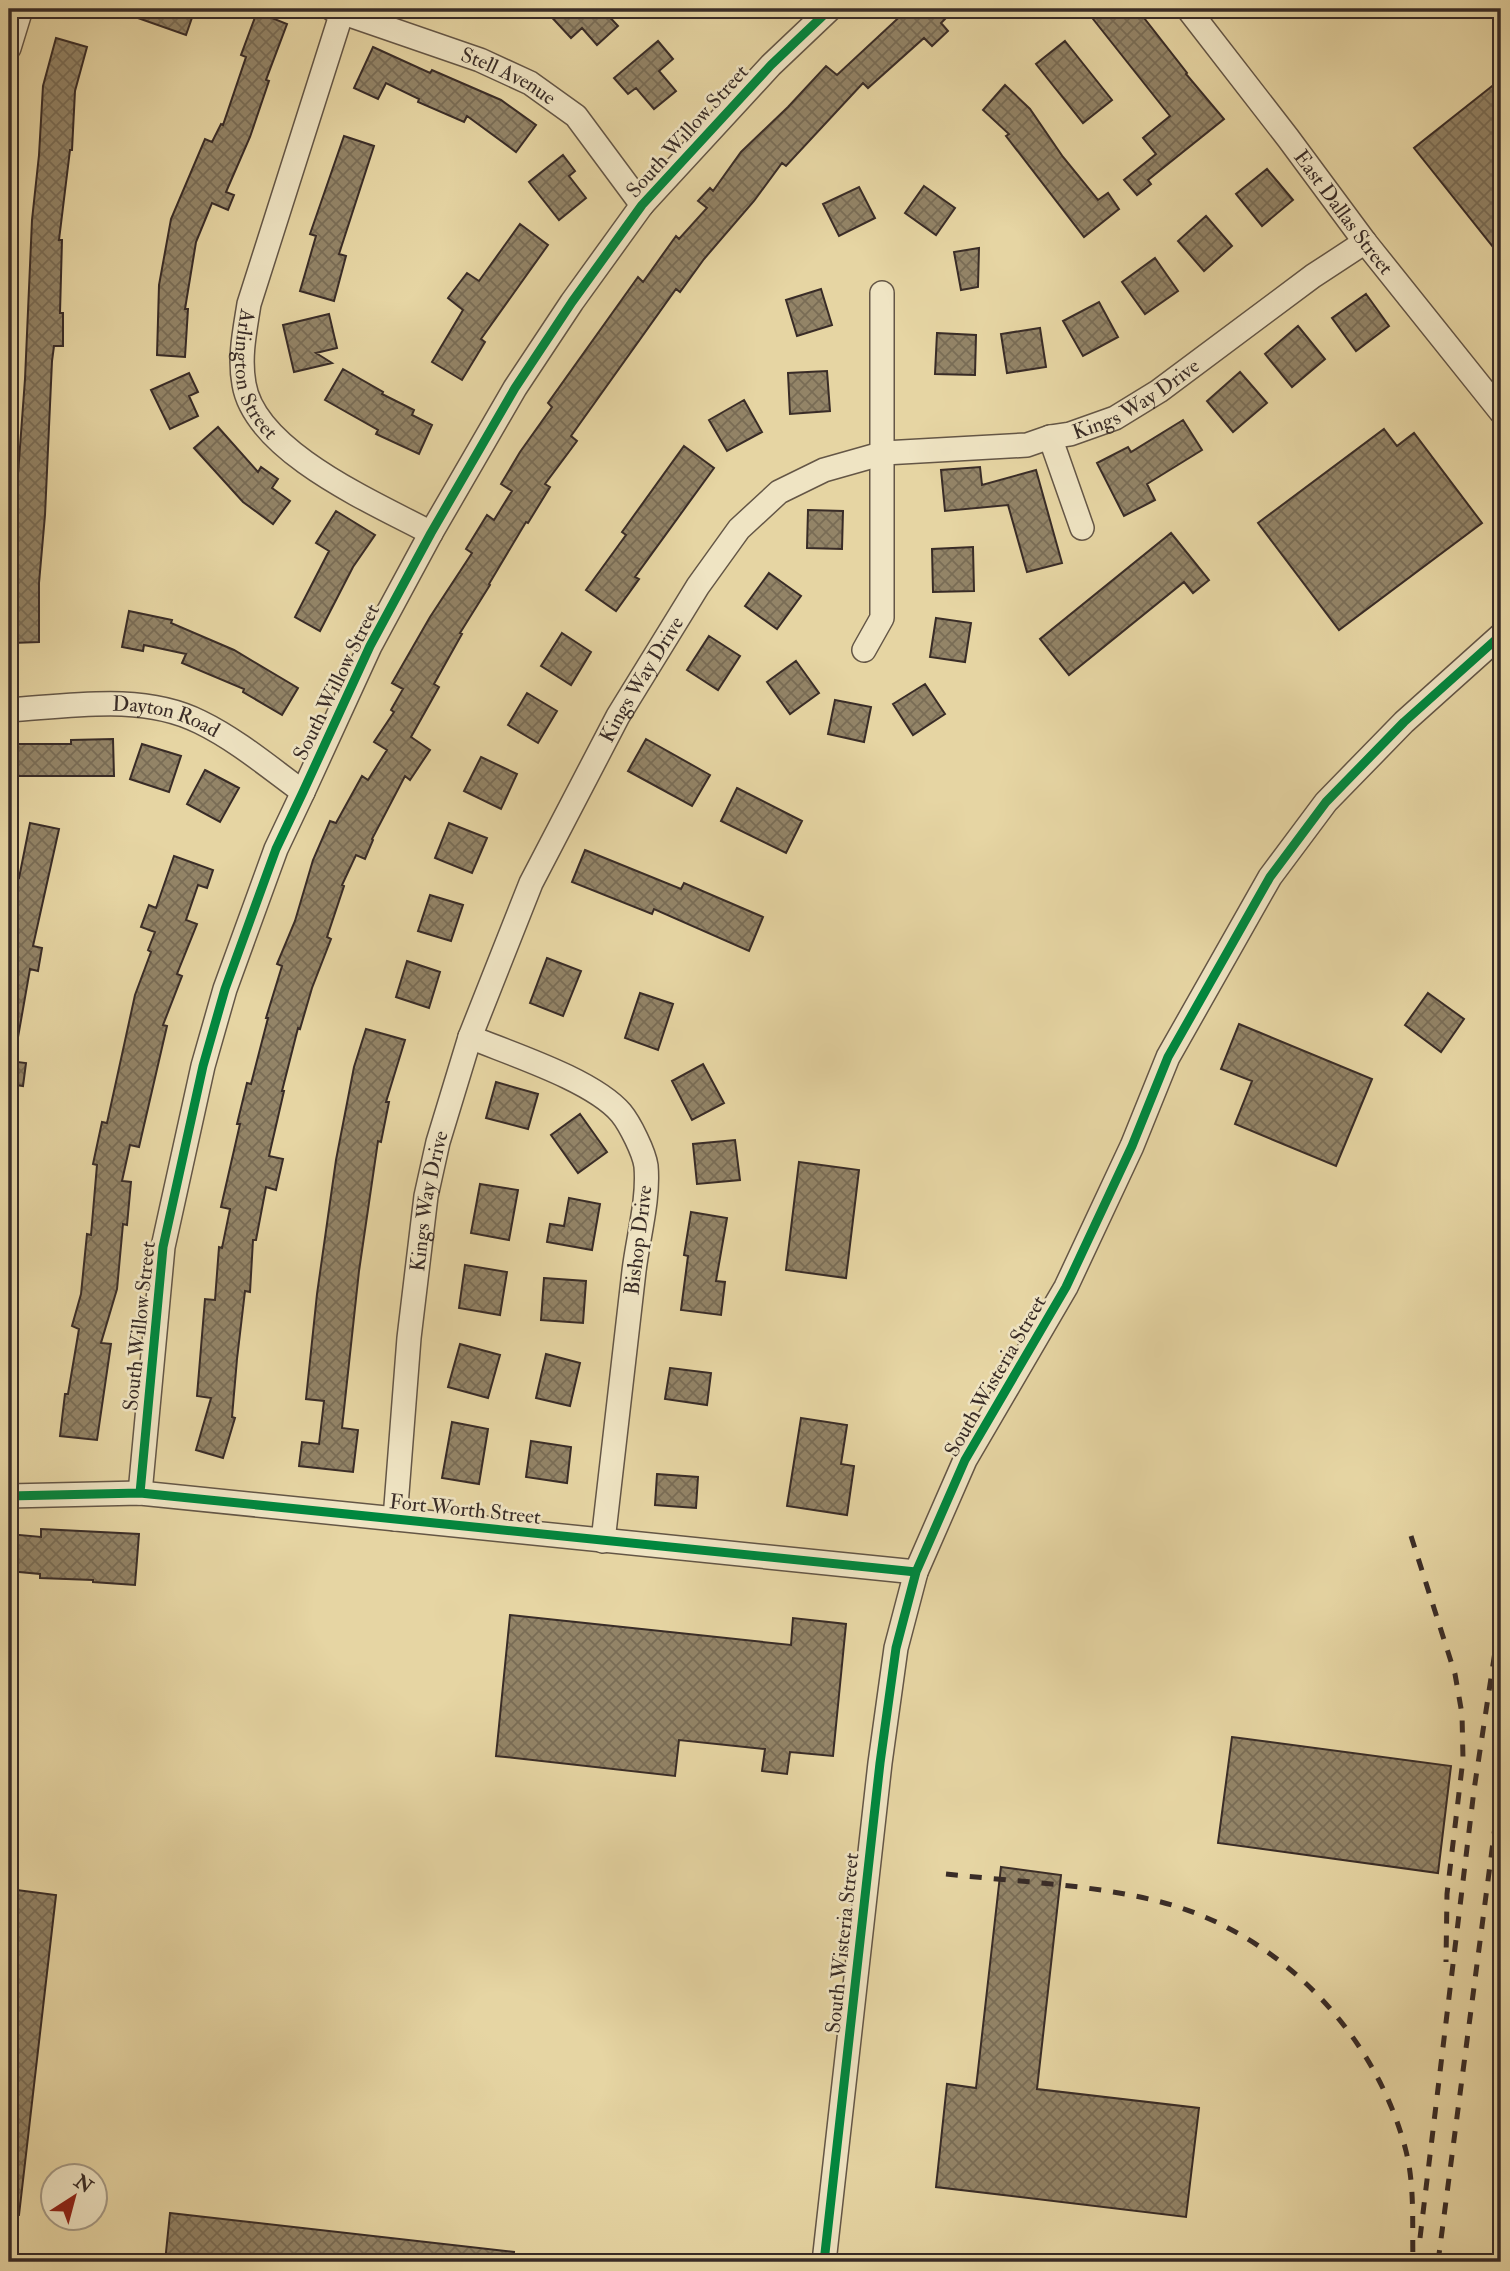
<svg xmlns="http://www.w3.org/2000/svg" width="1510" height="2271" viewBox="0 0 1510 2271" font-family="'IM FELL Double Pica',serif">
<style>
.building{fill:url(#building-cross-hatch);stroke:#392c27;stroke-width:2}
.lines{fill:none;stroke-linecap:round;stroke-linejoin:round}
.minor-casing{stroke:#645646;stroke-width:26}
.minor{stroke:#efe4c3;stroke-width:23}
.rail{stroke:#392c27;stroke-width:5;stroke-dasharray:12 12;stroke-linecap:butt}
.cycleway-casing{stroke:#efe4c3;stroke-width:13}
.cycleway{stroke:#00873e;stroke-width:9}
.labels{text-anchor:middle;stroke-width:5;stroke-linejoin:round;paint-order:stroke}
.street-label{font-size:21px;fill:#392c27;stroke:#efe4c3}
</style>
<defs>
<pattern id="building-cross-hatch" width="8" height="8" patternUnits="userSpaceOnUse" patternTransform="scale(1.75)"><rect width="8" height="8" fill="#938467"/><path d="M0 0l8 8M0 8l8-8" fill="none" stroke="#796c55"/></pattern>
</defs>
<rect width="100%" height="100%" fill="#e6d5a3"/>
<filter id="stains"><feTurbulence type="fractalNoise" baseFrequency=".00286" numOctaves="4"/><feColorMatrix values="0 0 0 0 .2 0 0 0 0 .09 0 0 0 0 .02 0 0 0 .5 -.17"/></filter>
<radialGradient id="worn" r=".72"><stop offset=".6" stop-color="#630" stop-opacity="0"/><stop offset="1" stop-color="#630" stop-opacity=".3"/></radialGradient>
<path class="building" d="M 118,9 L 195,9 L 186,35 L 118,11 Z
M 544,9 L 602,9 L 618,26 L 597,45 L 582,28 L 571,38 Z
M 908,9 L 955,9 L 941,23 L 948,31 L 932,46 L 924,38 L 868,88 L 863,83 L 786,166 L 782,163 L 754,201 L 704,259 L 680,292 L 676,289 L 571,436 L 577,441 L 545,484 L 550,487 L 528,523 L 526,522 L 489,584 L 490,585 L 460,633 L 462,634 L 434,684 L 439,687 L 411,737 L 430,750 L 410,780 L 405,776 L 372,839 L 373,840 L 365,859 L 356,855 L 342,885 L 344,886 L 327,937 L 331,939 L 312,988 L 300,1029 L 298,1028 L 282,1091 L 284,1091 L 269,1156 L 283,1159 L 276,1190 L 266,1187 L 256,1240 L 253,1240 L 250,1292 L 245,1291 L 237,1359 L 232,1417 L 235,1418 L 223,1458 L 196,1450 L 211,1398 L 197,1396 L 205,1299 L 215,1300 L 219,1247 L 222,1248 L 230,1209 L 221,1207 L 240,1124 L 237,1124 L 247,1083 L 251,1084 L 268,1018 L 266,1018 L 282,966 L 277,964 L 295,921 L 313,860 L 330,821 L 336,823 L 362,776 L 368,780 L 387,750 L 374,742 L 394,712 L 391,710 L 403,689 L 392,683 L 430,617 L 472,553 L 466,549 L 487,515 L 494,520 L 512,491 L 501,484 L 520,452 L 552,407 L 548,403 L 638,277 L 643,282 L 676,236 L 679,239 L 707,208 L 698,201 L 710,188 L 713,191 L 741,152 L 788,107 L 826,66 L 837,75 Z
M 1105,9 L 1137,9 L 1187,73 L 1186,74 L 1224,119 L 1148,180 L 1151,184 L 1137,195 L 1124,180 L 1156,154 L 1143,138 L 1170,116 L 1093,19 Z
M 257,12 L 287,24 L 266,80 L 269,81 L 250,137 L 226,192 L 234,195 L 228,210 L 212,203 L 196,242 L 185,309 L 188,309 L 185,357 L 157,355 L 159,285 L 171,219 L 205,139 L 212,142 L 221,124 L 223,125 L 246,57 L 241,55 Z
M 56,38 L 87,47 L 75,91 L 72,150 L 70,150 L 59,240 L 62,240 L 60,313 L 63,313 L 63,346 L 54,346 L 52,361 L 45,515 L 39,583 L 39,642 L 12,643 L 11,569 L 25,379 L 32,220 L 39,155 L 43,86 Z
M 658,41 L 673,59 L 659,71 L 676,91 L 654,109 L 636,88 L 628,94 L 614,78 Z
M 1065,41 L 1112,100 L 1083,123 L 1036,64 Z
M 373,47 L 430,73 L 432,70 L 501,100 L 536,125 L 516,152 L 467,116 L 464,122 L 418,102 L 419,99 L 386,83 L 378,99 L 354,88 Z
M 1501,79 L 1501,257 L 1414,148 Z
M 1005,85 L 1030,109 L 1063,157 L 1098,200 L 1108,193 L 1119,209 L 1084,237 L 1006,136 L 1009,134 L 983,110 Z
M 344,136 L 374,146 L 339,254 L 346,256 L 334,301 L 300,291 L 316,236 L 310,234 Z
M 563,155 L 575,171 L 569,176 L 586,198 L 559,220 L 529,182 Z
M 1267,169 L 1293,200 L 1262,226 L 1236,194 Z
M 924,186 L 955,208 L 936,235 L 905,213 Z
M 859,187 L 875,218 L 839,236 L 823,204 Z
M 1206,216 L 1232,246 L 1204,271 L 1178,241 Z
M 520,224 L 548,245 L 481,339 L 485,342 L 462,380 L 432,362 L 463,310 L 448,298 L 467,273 L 479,281 Z
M 979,248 L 978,287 L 961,290 L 954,252 Z
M 1155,258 L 1178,291 L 1145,314 L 1122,282 Z
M 821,289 L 832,325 L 797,336 L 786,300 Z
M 1366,294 L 1389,326 L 1356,351 L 1332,318 Z
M 1099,302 L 1118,337 L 1083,356 L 1063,321 Z
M 329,314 L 337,348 L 316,353 L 332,363 L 294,372 L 283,325 Z
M 1298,326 L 1325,359 L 1292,387 L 1265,354 Z
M 1040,328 L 1046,367 L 1007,373 L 1001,334 Z
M 937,333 L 976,335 L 975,375 L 935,374 Z
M 343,369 L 383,392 L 382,394 L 414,410 L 412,415 L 432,425 L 419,454 L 376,434 L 378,430 L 325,400 Z
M 827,371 L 830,411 L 790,414 L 788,373 Z
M 1240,372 L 1267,403 L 1233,432 L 1207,401 Z
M 189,373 L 198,392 L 189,396 L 198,416 L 170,429 L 151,390 Z
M 744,400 L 762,432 L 727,451 L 709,420 Z
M 1183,420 L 1202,450 L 1147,484 L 1155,500 L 1124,516 L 1097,463 L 1128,447 L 1131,452 Z
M 218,427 L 258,472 L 261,467 L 278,479 L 272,488 L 290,501 L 273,524 L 243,502 L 194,448 Z
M 1384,429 L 1397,446 L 1414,433 L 1482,523 L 1339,630 L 1258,523 Z
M 684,446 L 714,468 L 635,577 L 639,579 L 616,611 L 586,590 L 626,535 L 622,532 Z
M 980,467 L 982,485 L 1036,470 L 1062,563 L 1027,572 L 1008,505 L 945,511 L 941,470 Z
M 808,510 L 843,511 L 842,549 L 807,548 Z
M 336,511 L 375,535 L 353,567 L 320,631 L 295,617 L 329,551 L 316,543 Z
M 1171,533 L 1209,580 L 1193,593 L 1184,582 L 1069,675 L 1040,639 Z
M 973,547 L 974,591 L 933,592 L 932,549 Z
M 769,573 L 801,596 L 777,629 L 745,606 Z
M 129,611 L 172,620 L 171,623 L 234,650 L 298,688 L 282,715 L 243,692 L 244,689 L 182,663 L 186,654 L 144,645 L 143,651 L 122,647 Z
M 936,618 L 971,623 L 965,662 L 930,657 Z
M 562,633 L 591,652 L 571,685 L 541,666 Z
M 709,636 L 740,656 L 718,690 L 687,670 Z
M 796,661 L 819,693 L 790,714 L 767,682 Z
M 925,684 L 945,714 L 913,735 L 893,704 Z
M 527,693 L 557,711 L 538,743 L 508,725 Z
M 835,700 L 871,707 L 864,742 L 828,734 Z
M 113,739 L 114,776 L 15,776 L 15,744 L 71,744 L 71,740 Z
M 646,739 L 710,775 L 692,806 L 628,771 Z
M 142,744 L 181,756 L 169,792 L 130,779 Z
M 481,757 L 517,774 L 501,809 L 464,791 Z
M 205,770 L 239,788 L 220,822 L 187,804 Z
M 737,788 L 802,821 L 786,853 L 721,821 Z
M 30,823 L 59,829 L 33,946 L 42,948 L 38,971 L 30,969 L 17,1043 L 9,1042 L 9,876 L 19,878 Z
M 449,823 L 487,838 L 472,873 L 435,858 Z
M 585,850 L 681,889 L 684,883 L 763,917 L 749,951 L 654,909 L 652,914 L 572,882 Z
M 174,856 L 213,870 L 207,888 L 198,885 L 186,920 L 197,924 L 177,974 L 182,976 L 163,1025 L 167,1026 L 139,1147 L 130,1145 L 122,1181 L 131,1182 L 127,1225 L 123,1224 L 117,1289 L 101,1343 L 111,1344 L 97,1440 L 60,1436 L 65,1394 L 68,1394 L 79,1329 L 72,1326 L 81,1294 L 87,1234 L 91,1235 L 97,1165 L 93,1164 L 102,1122 L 107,1123 L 135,995 L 151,952 L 148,950 L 155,932 L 141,927 L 149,905 L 156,908 Z
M 430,895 L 463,905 L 451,941 L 418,931 Z
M 547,958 L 581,971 L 563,1016 L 530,1003 Z
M 407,961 L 440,972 L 429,1008 L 396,997 Z
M 640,993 L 673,1004 L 658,1050 L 625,1038 Z
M 1428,993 L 1464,1019 L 1441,1052 L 1405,1025 Z
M 1239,1024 L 1372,1079 L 1336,1166 L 1235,1124 L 1252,1081 L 1221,1069 Z
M 366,1029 L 405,1040 L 386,1102 L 389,1102 L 381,1142 L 378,1141 L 359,1271 L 342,1428 L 358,1430 L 353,1472 L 299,1466 L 302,1442 L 319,1444 L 324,1401 L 306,1399 L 317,1294 L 336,1160 L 354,1067 Z
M 9,1061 L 26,1063 L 23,1086 L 9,1084 Z
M 703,1064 L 724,1103 L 692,1120 L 672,1081 Z
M 496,1082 L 538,1094 L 528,1129 L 486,1118 Z
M 580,1114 L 607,1152 L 578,1173 L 551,1135 Z
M 735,1140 L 740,1180 L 697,1184 L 693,1144 Z
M 799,1162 L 859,1170 L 846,1278 L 786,1270 Z
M 480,1184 L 518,1190 L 509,1240 L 471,1233 Z
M 569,1198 L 600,1204 L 592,1250 L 547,1242 L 550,1224 L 564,1226 Z
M 691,1212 L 727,1218 L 716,1281 L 725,1282 L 721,1315 L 681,1310 L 688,1256 L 684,1255 Z
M 465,1265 L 507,1272 L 500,1315 L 459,1308 Z
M 544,1278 L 586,1281 L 583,1323 L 541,1320 Z
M 460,1344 L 500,1355 L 488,1398 L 448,1387 Z
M 546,1354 L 580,1363 L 570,1406 L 536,1398 Z
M 670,1368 L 711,1373 L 707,1405 L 665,1399 Z
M 801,1418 L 847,1425 L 841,1464 L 854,1466 L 847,1515 L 787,1506 Z
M 452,1422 L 488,1429 L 479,1484 L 442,1478 Z
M 531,1441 L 571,1447 L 567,1483 L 526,1477 Z
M 657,1474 L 698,1477 L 696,1508 L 655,1505 Z
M 41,1529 L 139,1534 L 135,1585 L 93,1582 L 93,1580 L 40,1578 L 40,1574 L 9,1571 L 9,1534 L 41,1537 Z
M 510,1615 L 791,1645 L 793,1618 L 846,1624 L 833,1756 L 790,1752 L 787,1774 L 762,1771 L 765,1749 L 679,1740 L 675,1776 L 496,1756 Z
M 1232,1737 L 1451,1766 L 1438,1873 L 1218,1843 Z
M 1001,1867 L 1061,1875 L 1037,2089 L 1199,2108 L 1186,2217 L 936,2187 L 947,2084 L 976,2088 Z
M 9,1889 L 56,1895 L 19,2215 L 9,2214 Z
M 170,2213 L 514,2252 L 513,2262 L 165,2262 Z"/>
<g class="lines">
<g class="minor-casing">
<g id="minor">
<path id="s1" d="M 332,9 L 480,60 L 530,83 L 576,116 L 642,205"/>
<path id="s2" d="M 1188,9 L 1288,138 L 1365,242 L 1501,412"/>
<path id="s3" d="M 342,12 L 249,304 C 245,330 239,357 244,384 C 255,452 375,503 431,533"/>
<path d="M 9,48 L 21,9"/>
<path d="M 1050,437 L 1082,528"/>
<path d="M 864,650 L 882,618 L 882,293"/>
<path id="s4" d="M 9,710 C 70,706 143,693 200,722 C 237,740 270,768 303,792"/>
<path d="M 470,1037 C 511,1054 593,1080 621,1113 C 630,1124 644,1152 646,1166 C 649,1200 638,1237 634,1271 C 624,1361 614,1451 603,1541"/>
<path d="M 140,1493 L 163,1247 L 203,1066 L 225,989 L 276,849 L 303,792 L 370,646 L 431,533 L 515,388 L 572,302 L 642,205 L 771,65 L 830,9"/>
<path d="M 9,1496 L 140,1493 L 916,1572"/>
<path id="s5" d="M 395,1519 L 409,1338 L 426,1196 L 438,1142 L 470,1037 L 531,883 L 618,716 L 698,586 L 739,529 L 779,492 L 824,470 L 884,453 L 1027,445 L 1050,437 L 1070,434 L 1115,418 L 1159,391 L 1313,276 L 1365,242"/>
<path d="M 824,2262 L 880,1763 L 896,1648 L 916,1572 L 965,1460 L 1066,1287 L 1132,1146 L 1168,1057 L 1270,877 L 1326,802 L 1404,722 L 1501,635"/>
</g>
</g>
<use href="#minor" class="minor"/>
<path class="rail" d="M 1411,1536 L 1455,1674 L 1462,1714 L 1463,1759 L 1447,1894 L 1446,1962
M 946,1874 C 1017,1882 1092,1884 1161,1902 C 1280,1933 1376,2034 1406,2151 C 1415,2187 1412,2226 1413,2262
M 1420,2238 L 1474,1790 L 1501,1612
M 1438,2262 L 1501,1781"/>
<g class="cycleway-casing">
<path id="cycleway" d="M 140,1493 L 163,1247 L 203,1066 L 225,989 L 276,849 L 303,792 L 370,646 L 431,533 L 515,388 L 572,302 L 642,205 L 771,65 L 830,9
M 9,1496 L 140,1493 L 916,1572
M 824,2262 L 880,1763 L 896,1648 L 916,1572 L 965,1460 L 1066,1287 L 1132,1146 L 1168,1057 L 1270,877 L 1326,802 L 1404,722 L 1501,635"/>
</g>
<use href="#cycleway" class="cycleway"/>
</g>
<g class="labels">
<g class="street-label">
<text dy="7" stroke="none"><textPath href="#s1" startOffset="189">Stell Avenue</textPath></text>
<text transform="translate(687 131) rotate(-48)" y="7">South Willow Street</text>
<text dy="7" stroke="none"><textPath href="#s2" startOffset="256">East Dallas Street</textPath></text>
<text dy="7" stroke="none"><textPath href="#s3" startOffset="380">Arlington Street</textPath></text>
<text dy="7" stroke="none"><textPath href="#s5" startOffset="1496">Kings Way Drive</textPath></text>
<text dy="7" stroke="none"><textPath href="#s5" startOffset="887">Kings Way Drive</textPath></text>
<text transform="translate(336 682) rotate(-64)" y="7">South Willow Street</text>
<text dy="7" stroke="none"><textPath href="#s4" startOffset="159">Dayton Road</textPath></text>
<text dy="7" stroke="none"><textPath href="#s5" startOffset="320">Kings Way Drive</textPath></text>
<text transform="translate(638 1240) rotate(-83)" y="7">Bishop Drive</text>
<text transform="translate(139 1326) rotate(-84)" y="7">South Willow Street</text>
<text transform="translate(995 1376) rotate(-60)" y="7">South Wisteria Street</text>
<text transform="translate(465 1509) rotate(6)" y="7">Fort Worth Street</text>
<text transform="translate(842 1943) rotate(-84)" y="7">South Wisteria Street</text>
</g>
</g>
<rect width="1510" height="2271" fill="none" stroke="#e6d5a3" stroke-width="35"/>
<rect x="10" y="10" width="1489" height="2250" fill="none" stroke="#392c27" stroke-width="3.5"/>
<rect x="18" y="18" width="1475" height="2236" fill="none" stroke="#392c27" stroke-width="2"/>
<g transform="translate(74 2197) rotate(36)"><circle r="33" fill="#efe4c3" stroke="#a69a85" stroke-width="2"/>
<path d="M0-5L12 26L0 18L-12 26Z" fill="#8f2418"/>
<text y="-10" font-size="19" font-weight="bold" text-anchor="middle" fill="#392c27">N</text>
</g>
<rect width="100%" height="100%" filter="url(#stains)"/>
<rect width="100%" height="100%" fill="url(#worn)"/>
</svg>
